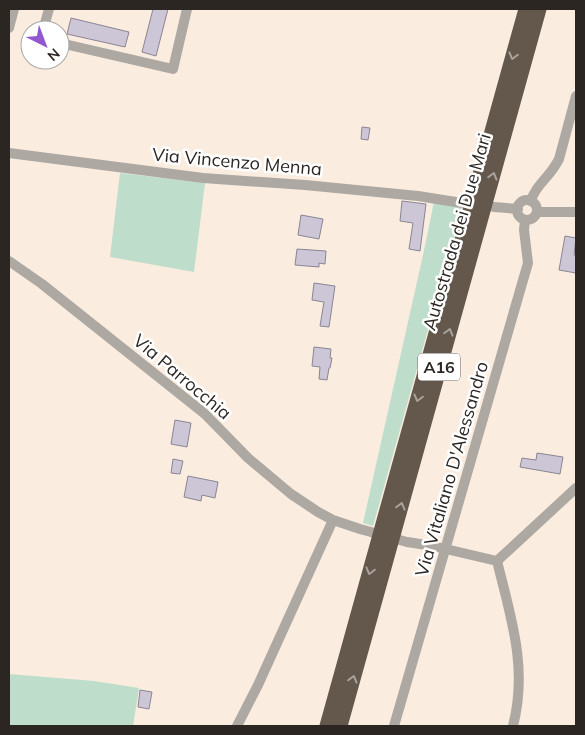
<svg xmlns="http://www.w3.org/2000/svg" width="585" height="735" viewBox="0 0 585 735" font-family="Mulish,sans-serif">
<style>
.green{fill:#beddcb}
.building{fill:#ccc6d6;stroke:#8a8594}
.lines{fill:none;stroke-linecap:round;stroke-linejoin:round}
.street{stroke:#aea8a3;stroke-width:10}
.highway{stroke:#64584d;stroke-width:15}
.oneway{stroke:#aaa39d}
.labels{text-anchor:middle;stroke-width:5;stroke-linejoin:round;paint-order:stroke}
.shield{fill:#fff;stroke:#6b6764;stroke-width:1}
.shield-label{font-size:16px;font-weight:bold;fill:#2b2621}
.street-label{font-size:18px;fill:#2b2621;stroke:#fff}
</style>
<rect width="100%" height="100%" fill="#faeddf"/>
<path class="green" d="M 120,173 L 205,183 L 194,272 L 110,257 Z
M 434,202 L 462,208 L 373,526 L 363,523 L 423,255 Z
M 9,674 L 94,681 L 139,688 L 133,726 L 9,726 Z"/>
<path class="building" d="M 153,9 L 168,9 L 156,56 L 142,52 Z
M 71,18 L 129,32 L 125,47 L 67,34 Z
M 362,127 L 370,128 L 368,140 L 361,139 Z
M 402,201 L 426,204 L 420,251 L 409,249 L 413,223 L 400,221 Z
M 301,215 L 323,219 L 319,239 L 298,235 Z
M 565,236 L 576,238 L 574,255 L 576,255 L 576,273 L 559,270 Z
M 297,249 L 326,251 L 325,264 L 319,263 L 319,267 L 295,265 Z
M 314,283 L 335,286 L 329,327 L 320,326 L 324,302 L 312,300 Z
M 314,347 L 331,349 L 330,358 L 332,358 L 330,368 L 329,368 L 327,380 L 319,379 L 320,367 L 312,366 Z
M 175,420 L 191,423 L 187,447 L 171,444 Z
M 537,453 L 563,457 L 560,474 L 520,467 L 522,458 L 536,460 Z
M 173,459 L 183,461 L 180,474 L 171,473 Z
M 188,476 L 218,482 L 215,498 L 202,495 L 201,501 L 184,497 Z
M 140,690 L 152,692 L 149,709 L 138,707 Z"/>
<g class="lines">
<path class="street" d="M 9,28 L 14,9
M 43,30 L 49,9
M 60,43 L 173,69 L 187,9
M 9,153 L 203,178 L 305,185 L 418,196 L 462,203
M517 210a10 10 0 1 1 20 0a10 10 0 1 1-20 0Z
M 530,201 C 533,196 535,191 539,186 C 547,176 553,171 559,159 L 576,96
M 494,207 L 518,209
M 537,212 L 576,212
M 9,261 L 42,284 L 205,414 L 248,458 L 291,494 L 318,512 L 333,520 L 360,529 L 407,542 L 433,546 L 497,561 C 511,618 528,668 513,726
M 497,561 L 576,488
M 237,726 L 258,685 L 333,520
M 394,726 L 528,263 L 524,230 L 525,220"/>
<path class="highway" d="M 327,726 L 526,9
M 340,726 L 539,9"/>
</g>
<defs><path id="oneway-chevron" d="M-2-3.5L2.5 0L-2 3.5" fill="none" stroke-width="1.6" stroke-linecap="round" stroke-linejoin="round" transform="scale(1.25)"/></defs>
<g class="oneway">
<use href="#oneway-chevron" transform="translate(513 56) rotate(105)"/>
<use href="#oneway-chevron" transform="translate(493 176) rotate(-74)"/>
<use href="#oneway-chevron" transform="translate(449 332) rotate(-74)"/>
<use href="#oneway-chevron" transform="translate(418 398) rotate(105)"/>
<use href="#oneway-chevron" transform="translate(401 506) rotate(-75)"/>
<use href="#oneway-chevron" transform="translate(370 571) rotate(105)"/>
<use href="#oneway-chevron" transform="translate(353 679) rotate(-75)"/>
</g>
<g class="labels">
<rect class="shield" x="418" y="353.5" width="42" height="27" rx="4"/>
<g class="shield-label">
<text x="439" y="373">A16</text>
</g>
<g class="street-label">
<text transform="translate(237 162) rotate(5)" y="6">Via Vincenzo Menna</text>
<text transform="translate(457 232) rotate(-74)" y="6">Autostrada dei Due Mari</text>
<text transform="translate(182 377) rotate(40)" y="6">Via Parrocchia</text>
<text transform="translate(452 469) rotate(-74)" y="6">Via Vitaliano D'Alessandro</text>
</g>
</g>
<rect width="585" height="735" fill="none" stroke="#2b2621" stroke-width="20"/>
<g transform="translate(45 45) rotate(138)"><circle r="24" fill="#ffffff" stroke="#aaa8a6"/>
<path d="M0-4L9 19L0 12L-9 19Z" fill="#9358d0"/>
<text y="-8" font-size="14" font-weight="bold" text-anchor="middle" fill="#2b2621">N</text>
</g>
</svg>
